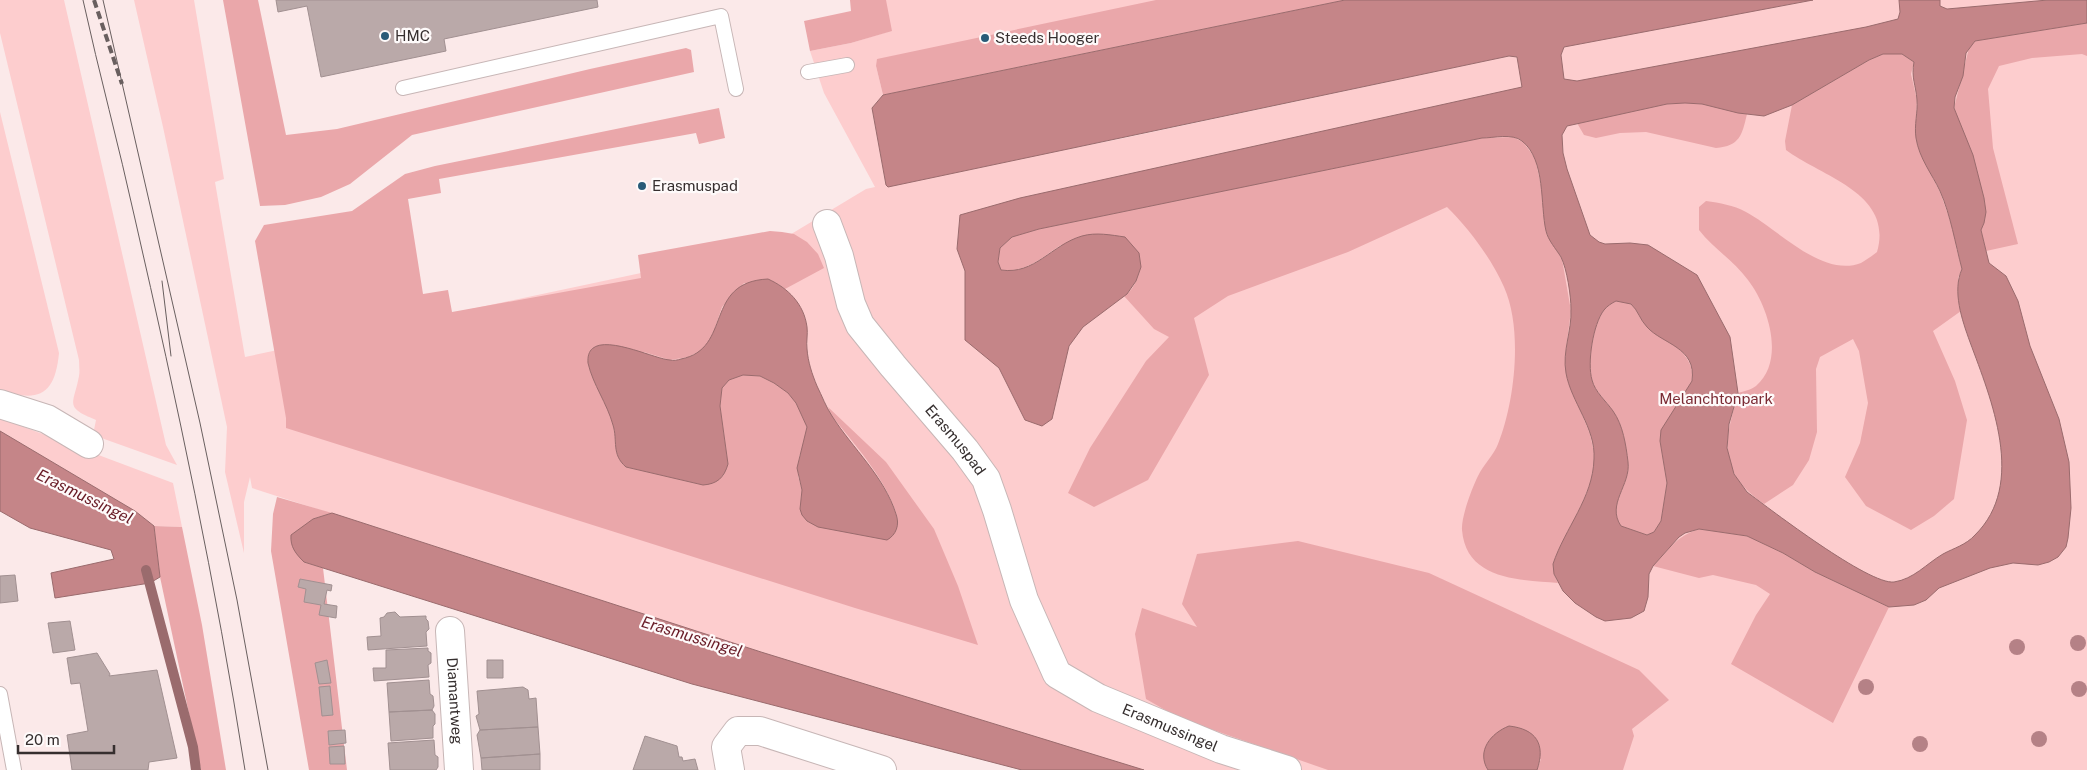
<svg xmlns="http://www.w3.org/2000/svg" width="2087" height="770" viewBox="0 0 2087 770" font-family="'Public Sans',sans-serif">
<style>
.green{fill:#fdcdce}
.forest{fill:#eaa7aa}
.water{fill:#c58588;stroke:#9a6b6d;fill-rule:evenodd}
.lines{fill:none;stroke-linecap:round;stroke-linejoin:round}
.stream{stroke:#9a6b6d;stroke-width:10}
.building{fill:#baa9a9;stroke:#a19091}
.lane-casing{stroke:#c7b6b6;stroke-width:16}
.street-casing{stroke:#c7b6b6;stroke-width:30}
.lane{stroke:#fff;stroke-width:14}
.street{stroke:#fff;stroke-width:28}
.tram{stroke:#695f5f;stroke-width:1}
.rail{stroke:#695f5f;stroke-width:4;stroke-dasharray:8 4;stroke-linecap:butt}
.tree{fill:#b58186}
.poi-dot{fill:#295b78;stroke:#fefafa;stroke-width:2}
.labels{text-anchor:middle;stroke-width:4.5;stroke-linejoin:round;paint-order:stroke}
.poi-label{font-size:15px;fill:#362f2f;stroke:#fefafa;text-anchor:start}
.park-label{font-size:15px;fill:#7b2c35;stroke:#fefafa}
.street-label{font-size:15px;fill:#362f2f;stroke:#fefafa}
.water-label{font-size:16px;font-style:italic;fill:#691c27;stroke:#fefafa}
</style>
<rect width="100%" height="100%" fill="#fbe9e9"/>
<path class="green" d="M 0,0 L 64,0 L 166,445 L 177,465 L 93,435 L 96,420 C 63,407 74,404 79,376 C 80,371 79,365 79,360 L 0,33 Z
M 134,0 L 194,0 L 224,179 L 215,182 L 245,357 L 773,245 L 866,189 L 875,187 L 824,93 L 810,51 L 851,43 L 887,32 L 880,0 L 1266,0 L 876,66 L 883,95 L 872,108 L 886,185 L 1124,138 L 1509,56 L 1517,57 L 1517,60 L 1562,52 L 1563,47 L 1813,0 L 2087,0 L 2087,770 L 1126,770 L 252,488 L 250,477 L 244,502 L 244,553 L 225,472 L 227,427 L 163,127 Z
M 0,112 L 59,353 C 55,395 39,403 0,390 Z
M 0,418 L 173,483 L 182,527 L 154,526 L 135,511 L 0,431 Z"/>
<path class="forest" d="M 223,0 L 258,0 L 286,135 L 337,129 L 590,69 L 686,48 L 691,50 L 694,72 L 412,135 L 350,184 L 321,197 L 285,205 L 260,206 Z
M 850,0 L 886,0 L 892,31 L 851,43 L 810,51 L 804,21 L 851,11 Z
M 1156,0 L 1345,0 L 883,95 L 876,66 L 877,59 Z
M 2087,23 L 2087,56 L 2082,54 L 2032,58 L 1999,66 L 1988,89 L 1993,148 L 2018,244 L 1986,251 L 1981,230 C 1986,219 1985,210 1984,198 L 1954,108 L 1969,48 L 1975,41 Z
M 1883,54 L 1902,54 L 1914,62 L 1911,74 L 1917,100 L 1916,119 L 1922,157 L 1940,192 L 1955,234 L 1956,247 L 1962,269 L 1958,278 L 1961,311 L 1933,331 L 1955,381 L 1967,420 L 1954,499 L 1934,516 L 1911,530 L 1866,506 L 1845,477 L 1860,443 L 1868,403 L 1859,351 L 1853,339 L 1820,357 L 1816,369 L 1817,432 L 1809,460 L 1793,485 L 1764,504 C 1717,470 1724,444 1738,393 C 1744,391 1751,390 1756,386 C 1786,360 1768,306 1748,280 C 1734,261 1713,248 1699,230 L 1699,207 L 1706,201 C 1720,203 1733,205 1746,212 C 1778,229 1822,278 1861,263 C 1866,260 1872,256 1877,252 C 1894,193 1822,177 1786,150 L 1785,141 L 1792,105 L 1869,60 Z
M 1685,103 L 1702,104 L 1747,114 C 1742,135 1740,146 1716,148 L 1646,132 L 1620,133 L 1596,138 L 1584,135 L 1577,123 L 1667,104 Z
M 719,108 L 725,138 L 699,144 L 696,133 L 439,179 L 441,193 L 408,199 L 423,294 L 448,290 L 452,312 L 641,278 L 638,255 L 770,231 L 782,232 L 794,234 L 807,242 L 818,254 L 824,268 L 785,289 L 778,284 L 744,283 L 722,307 L 711,340 L 700,351 L 688,357 L 670,360 L 644,352 L 588,363 C 593,385 607,403 613,424 C 618,441 611,454 626,467 L 703,485 L 723,476 L 728,464 L 720,406 L 722,388 L 729,380 L 743,375 L 760,376 L 774,383 L 788,393 L 796,403 L 807,427 L 805,441 L 799,457 L 798,476 L 802,490 L 800,509 L 807,521 L 898,520 C 889,482 855,445 831,415 L 828,407 L 886,462 L 934,529 L 958,586 L 978,645 L 855,608 L 286,428 L 286,418 L 255,241 L 264,225 L 352,211 L 405,174 L 435,166 Z
M 1513,137 L 1523,142 L 1535,158 L 1542,190 L 1546,233 L 1562,259 L 1571,311 L 1565,356 L 1566,370 L 1568,380 L 1590,434 L 1595,457 L 1591,481 L 1554,574 L 1558,583 C 1520,580 1466,580 1462,530 C 1461,517 1472,488 1478,476 C 1483,465 1494,455 1498,444 C 1515,402 1523,329 1504,287 C 1491,258 1470,230 1447,207 L 1348,252 L 1228,296 L 1194,318 L 1209,375 L 1148,480 L 1094,507 L 1068,493 L 1090,448 L 1146,361 L 1169,337 L 1154,329 L 1124,296 C 1138,287 1141,268 1139,253 L 1061,245 C 1041,258 1026,273 1001,270 L 998,263 L 1000,248 L 1012,237 L 1039,229 L 1482,138 Z
M 1616,301 C 1639,300 1635,314 1647,327 C 1651,332 1658,334 1663,337 C 1679,347 1695,361 1692,381 L 1660,441 L 1667,483 L 1661,521 L 1654,532 L 1647,535 L 1621,526 C 1606,504 1631,485 1628,462 C 1626,445 1623,425 1613,411 C 1606,401 1595,391 1592,380 C 1587,363 1593,323 1604,310 C 1607,305 1612,303 1616,301 Z
M 277,497 L 332,513 L 313,519 L 304,562 L 323,568 L 347,770 L 309,770 L 271,551 L 273,514 Z
M 154,526 L 182,527 L 202,625 L 226,770 L 201,770 L 160,577 Z
M 1699,529 L 1747,536 L 1783,553 L 1815,572 L 1889,607 L 1833,723 L 1731,664 L 1756,615 L 1770,594 L 1756,585 L 1713,575 L 1699,578 L 1653,566 C 1669,550 1676,536 1699,529 Z
M 1298,541 L 1429,573 L 1639,670 L 1669,700 L 1632,729 L 1634,736 L 1623,770 L 1537,770 L 1541,759 L 1486,766 L 1488,770 L 1328,770 L 1179,718 L 1146,699 L 1135,634 L 1142,608 L 1197,627 L 1182,604 L 1197,554 Z"/>
<path class="water" d="M 1345,0 L 1813,0 L 1564,47 L 1561,55 L 1564,79 L 1577,81 L 1866,27 L 1898,19 L 1900,12 L 1899,0 L 1940,0 L 1940,6 L 1947,9 L 2048,0 L 2087,0 L 2087,23 L 1975,41 L 1966,53 L 1963,76 L 1955,97 L 1954,108 L 1973,155 L 1984,198 L 1986,212 L 1984,223 L 1981,230 L 1989,263 L 2006,276 L 2018,301 L 2030,346 L 2059,419 L 2069,462 L 2071,508 L 2068,538 L 2066,547 L 2058,557 L 2049,562 L 2038,565 L 2013,563 L 1990,568 L 1939,588 L 1926,600 L 1914,605 L 1889,607 L 1815,572 L 1783,553 L 1747,536 L 1699,529 L 1685,533 L 1679,537 L 1653,566 L 1649,574 L 1648,597 L 1644,611 L 1631,618 L 1605,621 L 1596,617 L 1575,603 L 1563,591 L 1554,574 L 1553,564 C 1565,528 1593,498 1594,459 C 1596,428 1571,402 1566,373 C 1562,351 1572,331 1571,309 C 1571,296 1567,269 1561,257 C 1556,249 1548,240 1546,231 C 1540,205 1546,160 1522,141 C 1512,133 1494,138 1482,138 L 1039,229 L 1012,237 L 1000,248 L 998,262 L 1001,270 C 1035,275 1051,245 1082,236 C 1096,232 1111,235 1125,237 L 1139,253 L 1141,267 L 1136,281 L 1127,294 L 1083,327 L 1069,346 L 1052,419 L 1042,426 L 1025,420 L 999,368 L 965,340 L 965,271 L 957,249 L 960,215 L 1020,198 L 1522,87 L 1517,57 L 1509,56 L 888,187 L 886,185 L 872,108 L 883,95 ZM 1883,54 L 1902,54 L 1914,62 C 1911,78 1916,85 1917,100 C 1918,112 1914,125 1916,138 C 1919,158 1932,174 1940,191 C 1951,216 1955,243 1962,269 C 1952,291 1962,320 1970,342 C 1991,399 2027,484 1975,535 C 1966,545 1954,548 1943,554 C 1926,564 1914,579 1894,582 C 1869,585 1771,510 1747,492 L 1734,474 L 1727,448 L 1729,424 L 1738,393 L 1730,337 L 1697,275 L 1648,245 L 1630,243 L 1605,244 L 1599,242 L 1590,235 L 1567,169 L 1563,153 L 1562,135 L 1567,126 L 1667,104 L 1685,103 L 1702,104 L 1738,113 L 1764,116 L 1792,105 L 1869,60 ZM 1616,301 L 1631,304 C 1638,310 1640,320 1647,327 C 1662,344 1697,347 1692,381 L 1661,430 L 1660,441 L 1667,483 L 1661,521 L 1654,532 L 1647,535 L 1621,526 C 1606,504 1631,485 1628,462 C 1626,445 1623,425 1613,411 C 1606,401 1595,392 1592,380 C 1587,363 1593,324 1604,310 C 1607,306 1612,303 1616,301 Z
M 768,279 C 788,288 804,304 807,327 C 808,334 806,342 807,349 C 808,362 812,374 817,386 C 822,396 826,407 832,416 C 853,449 884,476 896,514 C 900,525 896,535 887,540 L 818,527 L 807,521 L 802,515 L 800,509 L 802,490 L 797,468 L 807,427 L 796,403 L 788,393 L 774,383 L 760,376 L 743,375 L 729,380 L 722,388 L 720,406 L 728,464 C 724,478 717,484 703,485 L 626,467 C 611,454 618,441 613,425 C 607,403 593,385 588,363 C 585,324 652,359 670,360 C 673,361 678,360 681,359 C 733,349 703,282 768,279 Z
M 0,431 L 135,511 L 154,526 L 160,577 L 150,583 L 55,598 L 51,573 L 114,559 L 111,550 L 30,528 L 0,511 Z
M 332,513 L 761,652 L 1144,770 L 1022,770 L 692,684 L 304,562 C 296,554 290,547 291,535 L 313,519 Z
M 1509,726 C 1536,729 1546,744 1537,770 L 1488,770 C 1476,751 1491,733 1509,726 Z"/>
<g class="lines">
<path class="stream" d="M 146,570 L 193,747 L 196,770"/>
</g>
<path class="building" d="M 276,0 L 597,0 L 598,7 L 444,39 L 446,51 L 321,77 L 307,6 L 278,12 Z
M 15,575 L 18,601 L 0,603 L 0,576 Z
M 300,579 L 332,585 L 331,591 L 327,590 L 324,604 L 337,606 L 336,618 L 319,615 L 321,605 L 304,602 L 306,589 L 298,587 Z
M 395,612 L 400,617 L 426,616 L 426,619 L 428,621 L 429,629 L 426,632 L 427,646 L 368,650 L 367,637 L 381,636 L 380,618 L 384,617 L 387,613 Z
M 70,621 L 75,650 L 53,653 L 48,623 Z
M 428,648 L 428,651 L 431,653 L 431,663 L 428,665 L 429,677 L 374,681 L 373,668 L 386,668 L 386,650 Z
M 97,653 L 110,674 L 109,676 L 157,670 L 177,758 L 149,762 L 148,770 L 72,770 L 67,735 L 88,731 L 80,683 L 71,684 L 67,658 Z
M 327,660 L 331,683 L 319,684 L 315,663 Z
M 487,660 L 503,660 L 503,678 L 487,678 Z
M 429,680 L 430,694 L 433,696 L 434,706 L 432,710 L 389,712 L 387,683 Z
M 330,686 L 333,715 L 322,716 L 319,687 Z
M 523,687 L 528,690 L 529,699 L 536,698 L 538,727 L 480,730 L 476,716 L 479,714 L 477,691 Z
M 432,710 L 435,714 L 435,724 L 433,726 L 433,738 L 391,741 L 389,712 Z
M 538,727 L 540,754 L 481,758 L 477,735 L 480,730 Z
M 345,730 L 346,743 L 329,745 L 328,731 Z
M 645,736 L 677,746 L 679,757 L 682,757 L 683,761 L 695,759 L 698,770 L 633,770 Z
M 434,740 L 435,755 L 438,757 L 438,767 L 436,770 L 390,770 L 388,743 Z
M 344,746 L 345,764 L 330,764 L 329,747 Z
M 540,754 L 540,770 L 482,770 L 481,758 Z"/>
<g class="lines">
<g class="lane-casing">
<path id="lane" d="M 808,72 L 847,65
M 403,88 L 721,16 L 736,89
M 0,694 L 14,770"/>
</g>
<g class="street-casing">
<g id="street">
<path id="s1" d="M 827,224 L 839,256 L 851,304 L 860,325 L 893,366 L 965,450 L 986,479 L 997,510 L 1024,600 L 1057,674 L 1098,698 L 1221,749 L 1287,770"/>
<path d="M 0,404 L 47,419 L 89,444"/>
<path id="s2" d="M 450,631 L 459,770"/>
<path d="M 730,770 L 726,747 L 738,731 L 760,731 L 882,770"/>
</g>
</g>
<use href="#lane" class="lane"/>
<use href="#street" class="street"/>
<path class="tram" d="M 83,0 C 99,73 119,146 135,219 C 177,402 216,585 245,770
M 103,0 L 200,423 L 237,600 L 268,770
M 162,281 L 171,356"/>
<path class="rail" d="M 94,0 L 122,84"/>
</g>
<g class="tree">
<circle cx="2078" cy="643" r="8"/>
<circle cx="2017" cy="647" r="8"/>
<circle cx="1866" cy="687" r="8"/>
<circle cx="2079" cy="689" r="8"/>
<circle cx="2039" cy="739" r="8"/>
<circle cx="1920" cy="744" r="8"/>
</g>
<g class="poi-dot">
<circle cx="385" cy="36" r="5"/>
<circle cx="985" cy="38" r="5"/>
<circle cx="642" cy="186" r="5"/>
</g>
<g class="labels">
<g class="poi-label">
<text x="395" y="41">HMC</text>
<text x="995" y="43">Steeds Hooger</text>
<text x="652" y="191">Erasmuspad</text>
</g>
<g class="park-label">
<text x="1716" y="404">Melanchtonpark</text>
</g>
<g class="street-label">
<text dy="5" stroke="none"><textPath href="#s1" startOffset="256">Erasmuspad</textPath></text>
<text dy="5" stroke="none"><textPath href="#s2" startOffset="70">Diamantweg</textPath></text>
<text dy="5" stroke="none"><textPath href="#s1" startOffset="639">Erasmussingel</textPath></text>
</g>
<g class="water-label">
<text transform="translate(85 496) rotate(26)" y="6">Erasmussingel</text>
<text transform="translate(692 636) rotate(17)" y="6">Erasmussingel</text>
</g>
</g>
<path d="M18 745v8h96v-8" fill="none" stroke="#362f2f" stroke-width="2.5"/>
<text x="25" y="745" font-size="15" fill="#362f2f" stroke="#fefafa" stroke-width="4" paint-order="stroke">20 m</text>
</svg>
